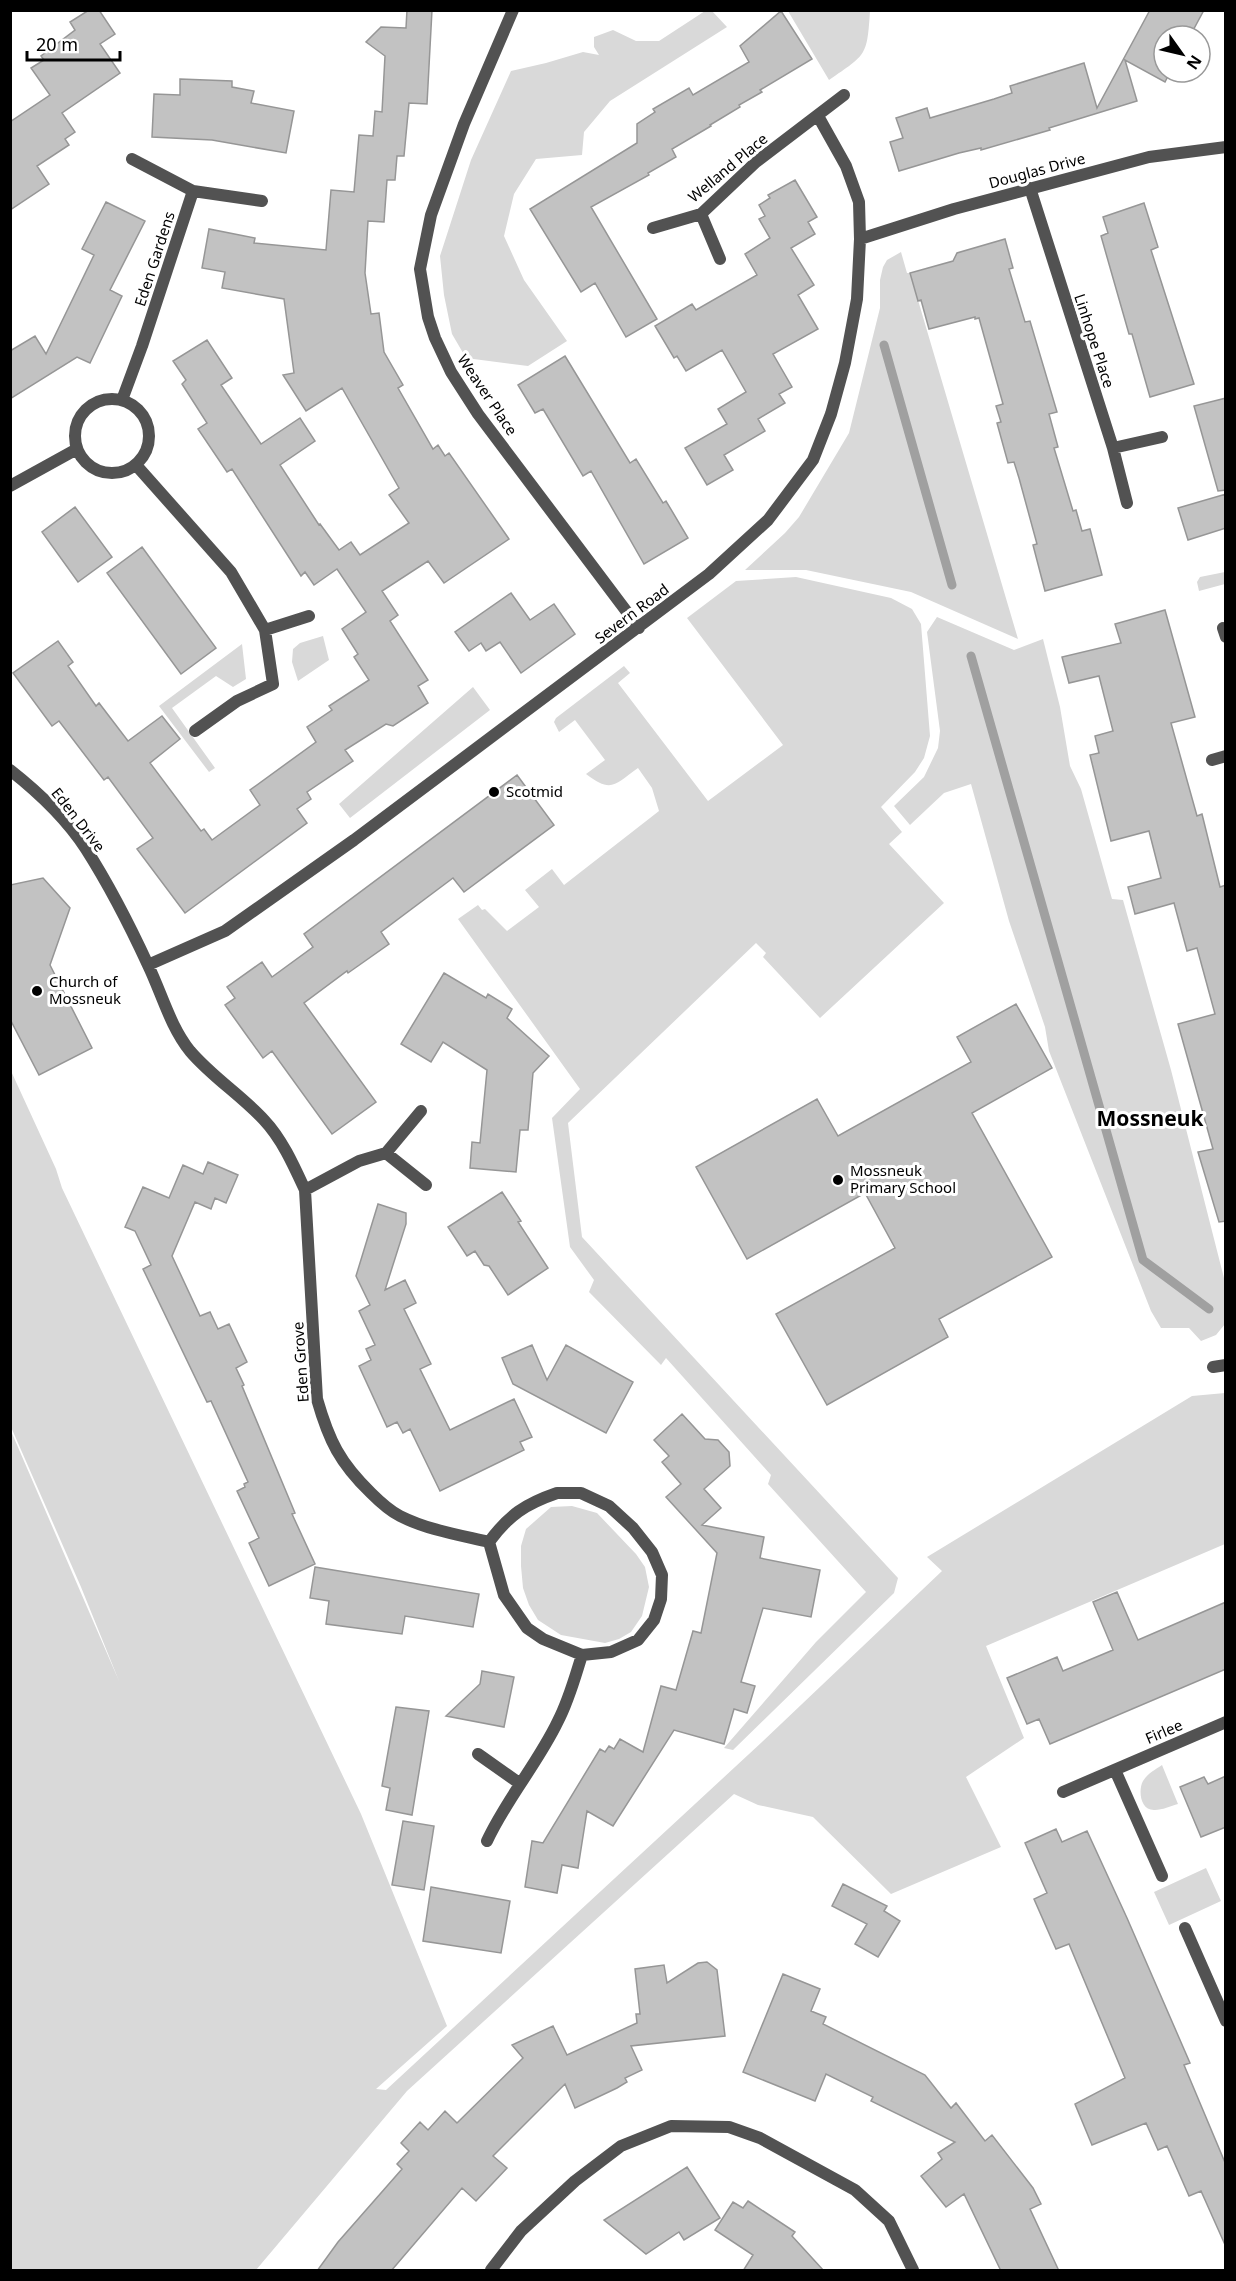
<svg xmlns="http://www.w3.org/2000/svg" width="1236" height="2281" viewBox="0 0 1236 2281" font-family="'Noto Sans',sans-serif">
<style>
.green{fill:#d9d9d9}
.lines{fill:none;stroke-linecap:round;stroke-linejoin:round}
.stream{stroke:#a0a0a0;stroke-width:9}
.building{fill:#c2c2c2;stroke:#969696;stroke-width:1.5}
.minor{stroke:#525252;stroke-width:12}
.poi-dot{fill:#000;stroke:#fff;stroke-width:2}
.labels{text-anchor:middle;stroke-width:6;stroke-linejoin:round;paint-order:stroke}
.street-label{font-size:15px;fill:#000;stroke:#fff}
.poi-label{font-size:15px;fill:#000;stroke:#fff;text-anchor:start}
.district-label{font-size:21px;font-weight:bold;fill:#000;stroke:#fff}
</style>
<rect width="100%" height="100%" fill="#fff"/>
<path class="green" d="M 705,11 L 712,11 L 727,27 L 610,101 L 584,132 L 582,155 L 536,159 L 514,194 L 504,236 L 524,280 L 567,341 L 528,366 L 466,358 L 452,334 L 444,295 L 440,256 L 471,160 L 511,71 L 546,63 L 583,52 L 599,55 L 594,47 L 594,37 L 613,30 L 636,41 L 659,41 Z
M 788,11 L 870,11 C 867,56 867,54 829,80 Z
M 901,252 L 907,273 L 910,273 L 1018,639 L 911,592 L 806,570 L 745,570 L 785,533 L 799,517 L 849,433 L 880,308 L 880,280 L 883,267 L 887,260 Z
M 1225,572 L 1225,584 L 1199,591 L 1197,582 L 1200,577 Z
M 796,577 L 891,598 L 912,609 L 921,624 L 930,736 L 924,758 L 915,772 L 881,807 L 902,832 L 889,844 L 944,903 L 820,1018 L 763,957 L 766,953 L 756,943 L 568,1123 L 582,1237 L 898,1578 L 894,1593 L 733,1750 L 724,1748 L 816,1642 L 866,1592 L 768,1484 L 771,1475 L 666,1358 L 661,1365 L 589,1292 L 594,1280 L 570,1247 L 552,1118 L 580,1089 L 458,919 L 478,905 L 482,910 L 485,909 L 507,931 L 539,907 L 525,890 L 552,869 L 564,885 L 659,811 L 652,788 L 638,768 C 615,784 612,794 586,774 L 605,760 L 575,720 L 559,732 L 554,722 L 556,718 L 624,666 L 630,673 L 618,683 L 708,801 L 783,745 L 687,618 L 736,581 Z
M 937,617 L 1014,650 L 1043,639 L 1060,707 L 1070,766 L 1081,789 L 1112,899 L 1123,900 L 1171,1070 L 1225,1282 L 1225,1324 L 1216,1335 L 1201,1341 L 1189,1328 L 1161,1328 L 1151,1311 L 1049,1051 L 1045,1027 L 1009,921 L 971,784 L 944,793 L 910,825 L 894,806 L 924,777 L 938,748 L 940,731 L 927,632 Z
M 323,636 L 329,660 L 298,681 L 292,662 L 293,649 L 300,643 Z
M 242,644 L 246,679 L 233,687 L 216,676 L 172,708 L 215,768 L 209,772 L 159,706 Z
M 473,687 L 490,710 L 350,818 L 339,804 Z
M 11,1071 L 56,1169 L 62,1188 L 361,1814 L 447,2026 L 376,2089 L 386,2090 L 762,1742 L 942,1571 L 927,1557 L 1192,1396 L 1225,1393 L 1225,1544 L 986,1646 L 1024,1738 L 966,1777 L 1001,1847 L 891,1894 L 813,1817 L 758,1805 L 734,1794 L 407,2091 L 256,2270 L 11,2270 L 11,1431 L 119,1681 L 81,1587 L 11,1427 Z
M 572,1506 L 597,1513 L 636,1554 L 645,1567 L 649,1587 L 642,1616 L 631,1632 L 619,1639 L 605,1643 L 561,1635 L 538,1620 L 529,1605 L 523,1588 L 521,1566 L 521,1546 L 526,1529 L 551,1507 Z
M 1162,1765 L 1178,1804 C 1171,1806 1162,1810 1155,1810 C 1140,1811 1138,1790 1143,1781 C 1148,1773 1155,1770 1162,1765 Z
M 1206,1868 L 1221,1901 L 1169,1925 L 1154,1892 Z"/>
<g class="lines">
<path class="stream" d="M 884,345 L 952,585
M 971,656 L 1143,1260 L 1209,1309"/>
</g>
<path class="building" d="M 89,10 L 99,10 L 115,34 L 100,44 L 120,73 L 62,113 L 75,132 L 65,139 L 69,145 L 37,166 L 49,184 L 10,210 L 10,122 L 50,95 L 31,68 L 44,60 L 41,56 L 75,30 L 70,22 Z
M 407,10 L 432,10 L 427,104 L 409,103 L 404,156 L 397,156 L 395,180 L 387,180 L 384,222 L 368,221 L 365,273 L 371,314 L 379,313 L 384,352 L 403,385 L 398,388 L 433,449 L 438,445 L 445,456 L 449,453 L 509,539 L 444,583 L 428,561 L 382,591 L 398,615 L 390,621 L 428,680 L 418,686 L 428,703 L 393,726 L 386,724 L 345,750 L 353,761 L 307,792 L 311,799 L 297,809 L 307,823 L 185,913 L 137,849 L 153,838 L 108,777 L 104,780 L 59,721 L 52,726 L 13,673 L 58,641 L 73,662 L 68,666 L 96,706 L 99,703 L 128,741 L 162,716 L 180,739 L 150,763 L 201,831 L 204,829 L 212,840 L 260,805 L 250,790 L 316,742 L 307,727 L 332,710 L 329,706 L 369,680 L 354,657 L 358,654 L 342,629 L 366,612 L 337,569 L 314,585 L 305,572 L 301,576 L 232,469 L 227,472 L 198,429 L 207,423 L 182,384 L 186,380 L 173,361 L 207,340 L 232,378 L 221,385 L 261,444 L 300,418 L 315,441 L 280,465 L 319,525 L 320,524 L 339,550 L 351,542 L 360,555 L 409,523 L 389,495 L 399,488 L 342,388 L 306,411 L 283,375 L 294,373 L 284,299 L 222,288 L 225,272 L 202,268 L 209,229 L 255,238 L 254,243 L 326,250 L 331,190 L 354,192 L 359,135 L 373,136 L 375,111 L 382,112 L 385,56 L 366,42 L 381,27 L 406,28 Z
M 1150,10 L 1204,10 L 1190,36 L 1164,36 L 1164,72 L 1170,72 L 1165,82 L 1125,60 L 1137,101 L 1049,128 L 1050,130 L 981,150 L 981,148 L 959,153 L 899,171 L 890,142 L 903,138 L 896,118 L 927,108 L 930,118 L 994,99 L 1012,93 L 1010,86 L 1084,63 L 1097,108 Z
M 781,11 L 812,59 L 760,90 L 762,92 L 739,105 L 740,107 L 710,125 L 711,126 L 672,149 L 676,157 L 648,173 L 649,175 L 591,207 L 657,319 L 626,337 L 595,283 L 581,292 L 530,209 L 637,143 L 637,124 L 655,112 L 653,109 L 689,88 L 693,95 L 749,62 L 740,46 Z
M 180,79 L 232,81 L 232,87 L 254,91 L 251,103 L 294,111 L 286,153 L 212,140 L 152,137 L 154,94 L 180,95 Z
M 795,180 L 817,217 L 808,222 L 815,234 L 791,248 L 814,285 L 798,295 L 818,329 L 773,354 L 792,387 L 779,394 L 785,403 L 758,419 L 765,431 L 724,455 L 733,470 L 707,485 L 685,448 L 727,424 L 718,409 L 746,392 L 722,350 L 686,371 L 677,356 L 674,358 L 655,326 L 692,304 L 696,310 L 757,275 L 745,254 L 770,238 L 759,219 L 765,216 L 759,205 L 770,198 L 768,195 Z
M 106,202 L 145,221 L 110,290 L 122,296 L 111,319 L 90,363 L 77,357 L 10,399 L 10,351 L 35,336 L 46,354 L 94,255 L 82,249 Z
M 1144,203 L 1158,247 L 1151,250 L 1194,384 L 1150,397 L 1132,334 L 1129,334 L 1101,236 L 1108,233 L 1103,217 Z
M 1005,239 L 1013,268 L 1009,269 L 1025,322 L 1030,321 L 1057,412 L 1049,414 L 1058,447 L 1054,448 L 1073,511 L 1076,510 L 1082,531 L 1090,529 L 1102,575 L 1045,591 L 1033,545 L 1037,544 L 1019,478 L 1014,462 L 1008,463 L 997,423 L 1001,422 L 996,406 L 1003,404 L 979,318 L 975,319 L 975,317 L 929,329 L 921,300 L 918,301 L 910,273 L 953,261 L 957,253 Z
M 565,356 L 630,463 L 636,459 L 663,503 L 666,501 L 688,538 L 644,564 L 591,471 L 583,476 L 543,409 L 535,413 L 518,385 Z
M 1226,398 L 1226,490 L 1218,491 L 1194,406 Z
M 1226,494 L 1226,528 L 1188,540 L 1178,508 Z
M 75,507 L 112,557 L 78,582 L 42,532 Z
M 142,547 L 216,648 L 181,674 L 107,573 Z
M 511,593 L 530,620 L 554,604 L 575,634 L 521,673 L 500,642 L 486,651 L 481,643 L 469,651 L 455,632 Z
M 1165,610 L 1195,717 L 1171,723 L 1197,816 L 1202,814 L 1220,887 L 1226,885 L 1226,1221 L 1219,1222 L 1198,1152 L 1213,1149 L 1178,1024 L 1215,1014 L 1197,948 L 1187,951 L 1174,903 L 1135,914 L 1128,887 L 1161,878 L 1149,831 L 1111,841 L 1090,755 L 1099,753 L 1095,736 L 1113,731 L 1099,676 L 1069,683 L 1062,657 L 1121,643 L 1115,624 Z
M 517,775 L 554,825 L 464,892 L 453,878 L 381,932 L 389,944 L 348,973 L 347,971 L 304,1003 L 376,1102 L 332,1134 L 272,1051 L 263,1058 L 245,1033 L 225,1005 L 235,998 L 227,987 L 262,962 L 272,977 L 313,947 L 304,934 Z
M 43,878 L 70,908 L 50,965 L 92,1048 L 39,1075 L 10,1019 L 10,885 Z
M 444,973 L 486,998 L 488,994 L 512,1009 L 507,1018 L 549,1056 L 533,1073 L 528,1130 L 520,1130 L 516,1172 L 470,1168 L 472,1142 L 480,1143 L 487,1070 L 443,1042 L 431,1062 L 401,1044 Z
M 1016,1004 L 1052,1068 L 972,1113 L 1052,1257 L 939,1319 L 948,1337 L 827,1405 L 776,1314 L 895,1248 L 865,1193 L 747,1259 L 696,1167 L 817,1099 L 838,1136 L 971,1062 L 957,1037 Z
M 208,1162 L 238,1175 L 226,1203 L 215,1198 L 211,1209 L 195,1202 L 172,1256 L 200,1316 L 210,1312 L 218,1329 L 229,1324 L 247,1362 L 236,1368 L 244,1385 L 242,1386 L 295,1513 L 292,1514 L 315,1564 L 269,1586 L 249,1543 L 259,1538 L 237,1491 L 245,1487 L 244,1484 L 248,1482 L 211,1401 L 207,1402 L 143,1269 L 151,1265 L 135,1231 L 125,1227 L 143,1187 L 169,1198 L 183,1165 L 203,1174 Z
M 502,1192 L 521,1221 L 518,1222 L 548,1268 L 508,1295 L 489,1266 L 484,1265 L 475,1251 L 467,1256 L 448,1227 Z
M 378,1204 L 406,1213 L 406,1224 L 385,1290 L 405,1280 L 416,1303 L 404,1309 L 431,1364 L 420,1369 L 450,1430 L 514,1399 L 532,1437 L 520,1442 L 524,1450 L 440,1491 L 410,1429 L 403,1433 L 397,1422 L 387,1427 L 359,1366 L 371,1360 L 366,1349 L 375,1345 L 359,1311 L 370,1305 L 356,1276 Z
M 532,1345 L 547,1380 L 566,1345 L 633,1382 L 606,1433 L 513,1384 L 502,1358 Z
M 682,1414 L 705,1439 L 718,1440 L 729,1452 L 730,1466 L 704,1489 L 721,1508 L 702,1525 L 764,1537 L 760,1558 L 820,1570 L 811,1617 L 763,1608 L 741,1682 L 755,1686 L 747,1713 L 734,1709 L 724,1744 L 674,1730 L 613,1826 L 587,1811 L 578,1868 L 562,1865 L 557,1893 L 525,1887 L 532,1841 L 543,1843 L 600,1749 L 605,1752 L 609,1746 L 614,1749 L 620,1739 L 643,1752 L 661,1686 L 676,1690 L 693,1631 L 701,1633 L 717,1553 L 666,1497 L 681,1484 L 662,1462 L 669,1456 L 654,1440 Z
M 315,1567 L 479,1594 L 473,1627 L 405,1616 L 402,1634 L 326,1624 L 329,1601 L 310,1598 Z
M 1117,1592 L 1138,1640 L 1226,1602 L 1226,1669 L 1050,1744 L 1039,1719 L 1027,1724 L 1007,1678 L 1057,1657 L 1063,1671 L 1113,1650 L 1093,1602 Z
M 482,1671 L 514,1677 L 504,1727 L 446,1716 L 480,1684 Z
M 396,1707 L 429,1711 L 412,1815 L 386,1810 L 390,1788 L 382,1786 Z
M 1226,1776 L 1226,1827 L 1201,1837 L 1180,1787 L 1204,1777 L 1208,1784 Z
M 403,1821 L 434,1826 L 424,1890 L 392,1885 Z
M 1056,1829 L 1062,1842 L 1087,1831 L 1127,1918 L 1190,2063 L 1184,2065 L 1226,2165 L 1226,2247 L 1201,2191 L 1189,2196 L 1167,2146 L 1158,2150 L 1146,2123 L 1092,2145 L 1075,2104 L 1125,2078 L 1069,1944 L 1056,1949 L 1034,1899 L 1047,1893 L 1025,1843 Z
M 843,1884 L 887,1906 L 884,1911 L 900,1921 L 878,1957 L 855,1944 L 867,1924 L 832,1906 Z
M 431,1887 L 510,1901 L 501,1953 L 423,1941 Z
M 707,1962 L 717,1970 L 725,2036 L 631,2046 L 642,2070 L 625,2078 L 627,2082 L 617,2088 L 575,2108 L 565,2084 L 493,2156 L 507,2168 L 476,2201 L 462,2188 L 391,2271 L 317,2271 L 338,2242 L 402,2169 L 397,2164 L 409,2151 L 401,2143 L 420,2122 L 428,2130 L 445,2111 L 457,2123 L 523,2058 L 512,2045 L 553,2026 L 567,2055 L 637,2023 L 636,2014 L 640,2014 L 635,1969 L 664,1965 L 667,1983 L 698,1963 Z
M 783,1974 L 820,1989 L 811,2011 L 826,2017 L 823,2024 L 925,2075 L 951,2108 L 956,2103 L 985,2141 L 992,2135 L 1033,2188 L 1041,2204 L 1030,2209 L 1059,2271 L 1001,2271 L 964,2194 L 946,2207 L 921,2176 L 942,2159 L 938,2153 L 955,2142 L 871,2101 L 873,2097 L 826,2074 L 815,2101 L 743,2072 Z
M 687,2167 L 720,2218 L 684,2240 L 679,2232 L 646,2254 L 604,2220 Z
M 748,2201 L 795,2232 L 792,2236 L 824,2271 L 743,2271 L 753,2255 L 715,2230 L 733,2202 L 743,2208 Z"/>
<g class="lines">
<path class="minor" d="M 513,10 L 464,124 L 431,215 L 420,269 L 428,317 L 435,338 L 451,372 L 478,414 L 639,628
M 1030,188 L 1113,448 L 1127,503
M 193,191 L 262,201
M 701,214 L 720,259
M 653,228 L 701,214 L 756,162 L 844,95
M 860,239 L 954,209 L 1149,157 L 1226,147
M75 436a37 37 0 1 1 74 0a37 37 0 1 1-74 0Z
M 122,400 L 142,346 L 193,191 L 132,159
M 1113,448 L 1162,437
M 136,465 L 231,572 L 265,630 L 309,616
M 10,486 L 77,449
M 1223,628 L 1226,637
M 195,731 L 237,701 L 273,684 L 265,630
M 1212,760 L 1226,756
M 10,770 C 38,792 66,818 86,849 C 109,885 130,926 148,965 C 162,994 170,1026 190,1051 C 212,1077 241,1095 264,1120 C 282,1139 294,1166 305,1190 L 317,1399 C 329,1441 340,1463 371,1493 C 380,1502 390,1511 400,1516 C 428,1530 459,1535 489,1542
M 148,965 L 225,931 L 354,840 L 709,574 L 768,520 L 813,460 L 831,414 L 845,363 L 857,299 L 860,239 L 859,202 L 846,166 L 818,116
M 386,1153 L 421,1111
M 305,1190 L 359,1161 L 386,1153 L 426,1185
M 1213,1367 L 1226,1365
M 557,1493 L 581,1493 L 609,1506 L 633,1528 L 652,1552 L 662,1575 L 661,1599 L 654,1620 L 638,1640 L 611,1652 L 582,1655 L 543,1639 L 527,1628 L 504,1595 L 489,1542 C 509,1515 525,1504 557,1493 Z
M 478,1754 L 519,1783
M 1115,1770 L 1162,1876
M 1063,1792 L 1226,1722
M 487,1841 C 507,1798 538,1763 558,1721 C 569,1700 575,1677 582,1655
M 1185,1928 L 1226,2021
M 491,2270 L 521,2231 L 575,2181 L 621,2146 L 671,2126 L 729,2127 L 760,2138 L 855,2190 L 889,2221 L 913,2270"/>
</g>
<g class="poi-dot">
<circle cx="494" cy="792" r="6"/>
<circle cx="37" cy="991" r="6"/>
<circle cx="838" cy="1180" r="6"/>
</g>
<g class="labels">
<g class="street-label">
<text transform="translate(728 168) rotate(-40)" y="5">Welland Place</text>
<text transform="translate(1037 171) rotate(-15)" y="5">Douglas Drive</text>
<text transform="translate(155 259) rotate(-72)" y="5">Eden Gardens</text>
<text transform="translate(1094 341) rotate(72)" y="5">Linhope Place</text>
<text transform="translate(487 395) rotate(56)" y="5">Weaver Place</text>
<text transform="translate(632 614) rotate(-37)" y="5">Severn Road</text>
<text transform="translate(78 820) rotate(52)" y="5">Eden Drive</text>
<text transform="translate(301 1362) rotate(-94)" y="5">Eden Grove</text>
<text transform="translate(1164 1732) rotate(-23)" y="5">Firlee</text>
</g>
<g class="poi-label">
<text x="506" y="797">Scotmid</text>
<text x="49" y="987">Church of<tspan x="49" dy="17">Mossneuk</tspan></text>
<text x="850" y="1176">Mossneuk<tspan x="850" dy="17">Primary School</tspan></text>
</g>
<g class="district-label">
<text x="1150" y="1126">Mossneuk</text>
</g>
</g>
<rect width="1236" height="2281" fill="none" stroke="#000000" stroke-width="24"/>
<g transform="translate(1182 54) rotate(124)"><circle r="28" fill="#ffffff" stroke="#999999" stroke-width="1.5"/>
<path d="M0-4.5L10 22L0 15L-10 22Z" fill="#000000"/>
<text y="-9" font-size="16" font-weight="bold" text-anchor="middle" fill="#000000">N</text>
</g>
<path d="M27 51v9h93v-9" fill="none" stroke="#000000" stroke-width="3"/>
<text x="36" y="51" font-size="18" fill="#000000" stroke="#ffffff" stroke-width="4.5" paint-order="stroke">20 m</text>
</svg>
